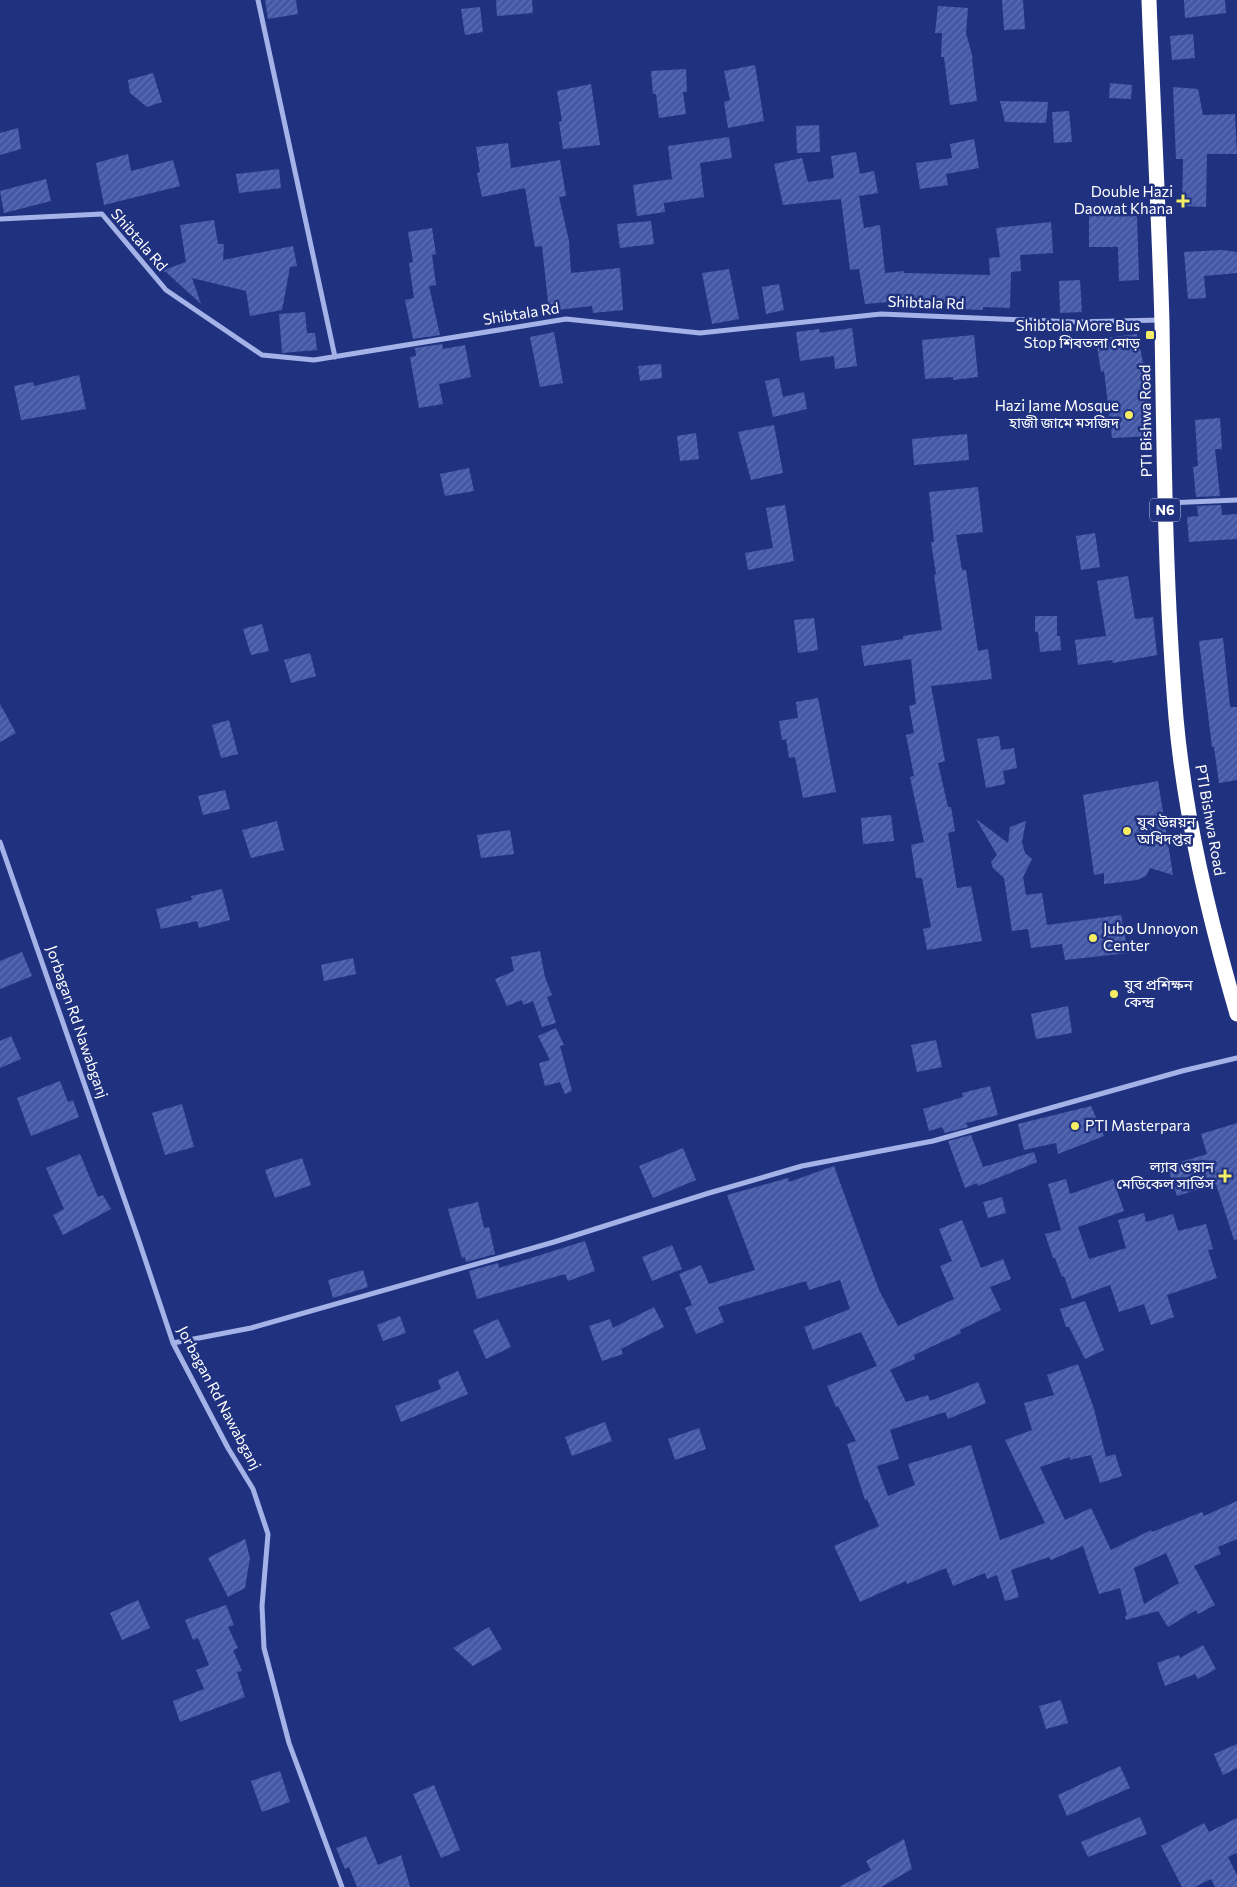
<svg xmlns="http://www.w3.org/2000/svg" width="1237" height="1887" viewBox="0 0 1237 1887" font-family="Commissioner,'Noto Sans Bengali',sans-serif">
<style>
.building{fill:url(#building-hatch);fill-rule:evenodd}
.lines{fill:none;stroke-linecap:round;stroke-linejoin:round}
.street{stroke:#a4b2e8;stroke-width:5}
.highway{stroke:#fff;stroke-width:15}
.poi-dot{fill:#f5ee65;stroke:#20327f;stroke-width:2}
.labels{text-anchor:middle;stroke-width:5;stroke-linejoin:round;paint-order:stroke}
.shield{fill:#20327f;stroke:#bcc2d9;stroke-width:1}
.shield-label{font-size:14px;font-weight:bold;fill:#fff}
.poi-label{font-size:15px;fill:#fff;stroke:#20327f;text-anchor:end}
.street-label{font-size:15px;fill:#fff;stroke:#20327f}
</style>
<defs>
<pattern id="building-hatch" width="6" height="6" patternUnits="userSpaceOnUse" patternTransform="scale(1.25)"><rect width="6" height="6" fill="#4458a6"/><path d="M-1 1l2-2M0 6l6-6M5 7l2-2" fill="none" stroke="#6071b3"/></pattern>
</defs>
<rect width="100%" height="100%" fill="#20327f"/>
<path class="building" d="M 265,0 L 296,0 L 298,14 L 268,19 Z
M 496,0 L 532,0 L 533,13 L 497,16 Z
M 1002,0 L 1023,0 L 1025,29 L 1004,30 Z
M 1184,0 L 1225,0 L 1226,13 L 1185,18 Z
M 938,6 L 968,8 L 966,33 L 973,59 L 972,59 L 977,101 L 950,105 L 944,57 L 941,57 L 942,33 L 935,33 Z
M 480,7 L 483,32 L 465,35 L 461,9 Z
M 1193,34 L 1195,58 L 1172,60 L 1170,36 Z
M 755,65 L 764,121 L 728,128 L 724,102 L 730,100 L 724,71 Z
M 686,69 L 687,92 L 683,92 L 686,114 L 659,118 L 656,94 L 653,94 L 651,71 Z
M 153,73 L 162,102 L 147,107 L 130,93 L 128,80 Z
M 1110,83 L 1132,85 L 1131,99 L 1109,98 Z
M 591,84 L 600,145 L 563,149 L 559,122 L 562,121 L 557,91 Z
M 1173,87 L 1198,89 L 1203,115 L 1235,114 L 1237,154 L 1207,154 L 1206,207 L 1182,206 L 1183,159 L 1176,159 Z
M 1000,101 L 1048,102 L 1046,123 L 1005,122 Z
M 1069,111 L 1072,142 L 1054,143 L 1052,112 Z
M 819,125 L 820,152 L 797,153 L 796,126 Z
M 18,128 L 21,149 L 0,155 L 0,133 Z
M 729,137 L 732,158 L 700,163 L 704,197 L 664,203 L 665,212 L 637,216 L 633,185 L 672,179 L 668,146 Z
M 974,139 L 979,168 L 946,174 L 948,185 L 920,189 L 916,163 L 952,158 L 950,144 Z
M 508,143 L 511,168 L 560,160 L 566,196 L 559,197 L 569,241 L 571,273 L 620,268 L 623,310 L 593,313 L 592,306 L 549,311 L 542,246 L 535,247 L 525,188 L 482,197 L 477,173 L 480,172 L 476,147 Z
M 856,152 L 860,174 L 874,171 L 878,193 L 859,196 L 864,228 L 880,225 L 885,273 L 904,271 L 904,273 L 990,275 L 989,258 L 1000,257 L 996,228 L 1051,222 L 1053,253 L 1020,255 L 1021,271 L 1011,272 L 1010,308 L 983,307 L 983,310 L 960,309 L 961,305 L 924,304 L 924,299 L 865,304 L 859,269 L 850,270 L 841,199 L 783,205 L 774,164 L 802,158 L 808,182 L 834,178 L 831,156 Z
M 128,154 L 131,171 L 173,160 L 180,186 L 104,205 L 96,163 Z
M 279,169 L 281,188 L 239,193 L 236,174 Z
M 46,179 L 51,201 L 4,213 L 0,191 Z
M 1089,216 L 1137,216 L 1139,280 L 1119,281 L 1118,247 L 1089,247 Z
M 214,220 L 218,244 L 224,244 L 223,260 L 293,246 L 297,266 L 290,267 L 282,310 L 250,316 L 246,291 L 192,278 L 201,304 L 166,272 L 161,271 L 186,262 L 180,225 Z
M 651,221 L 654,244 L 620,248 L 617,224 Z
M 432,228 L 436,254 L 432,255 L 436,285 L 429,286 L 440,335 L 413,339 L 405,300 L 414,298 L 409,263 L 413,262 L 408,232 Z
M 1222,250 L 1237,252 L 1237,273 L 1204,276 L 1206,298 L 1188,299 L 1184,252 Z
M 729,269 L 739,319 L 712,324 L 702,273 Z
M 1080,280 L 1082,312 L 1060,313 L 1059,281 Z
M 779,284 L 784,310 L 766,314 L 762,287 Z
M 305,312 L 307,333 L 315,333 L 317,350 L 282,353 L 279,314 Z
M 852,328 L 857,366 L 835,369 L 834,356 L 800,361 L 796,332 L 819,329 L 820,333 Z
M 554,332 L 563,383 L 540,387 L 530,337 Z
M 1137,334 L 1144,367 L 1153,436 L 1112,438 L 1104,371 L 1101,372 L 1096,339 Z
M 974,335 L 978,377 L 953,380 L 953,377 L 925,379 L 922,340 Z
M 442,344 L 443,349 L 465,345 L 471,377 L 439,384 L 443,404 L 419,408 L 410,357 L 416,356 L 415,348 Z
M 661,364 L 662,378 L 640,381 L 638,366 Z
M 79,375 L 86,409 L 21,420 L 14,386 L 33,382 L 34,386 Z
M 779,378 L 783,397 L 804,392 L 807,409 L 773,417 L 765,381 Z
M 1220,418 L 1222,449 L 1215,449 L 1220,496 L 1196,497 L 1193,467 L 1198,466 L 1195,420 Z
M 774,425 L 783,473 L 751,480 L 738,432 Z
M 696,433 L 699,459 L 680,461 L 677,436 Z
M 967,434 L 969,460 L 914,465 L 912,439 Z
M 469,468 L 474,491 L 445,496 L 440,474 Z
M 978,487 L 983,532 L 956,535 L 962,570 L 966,570 L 978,651 L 988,649 L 992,679 L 931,686 L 945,761 L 938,763 L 948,807 L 951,807 L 955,831 L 948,833 L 957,888 L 971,886 L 982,941 L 927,950 L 923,929 L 931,927 L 922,878 L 916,878 L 911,845 L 924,842 L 910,777 L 914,776 L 906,735 L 914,733 L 909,706 L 916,704 L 911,659 L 864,666 L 861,646 L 903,639 L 903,636 L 942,630 L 934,575 L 936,574 L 931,542 L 934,542 L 929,492 Z
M 785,505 L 794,561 L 748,570 L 745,553 L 773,548 L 766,508 Z
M 1221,505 L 1222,515 L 1237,514 L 1237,539 L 1189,542 L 1187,517 L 1198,516 L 1197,506 Z
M 1095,533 L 1100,567 L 1081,570 L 1076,536 Z
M 1128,576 L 1135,619 L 1153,617 L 1157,655 L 1113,663 L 1112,660 L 1078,665 L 1075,640 L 1106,636 L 1097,581 Z
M 1035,616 L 1057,616 L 1057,636 L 1060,636 L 1061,650 L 1040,652 L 1038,632 L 1035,632 Z
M 814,618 L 818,650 L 798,653 L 794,620 Z
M 262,624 L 269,651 L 251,655 L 243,629 Z
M 1223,638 L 1230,707 L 1237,707 L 1237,780 L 1219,783 L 1214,747 L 1212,747 L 1199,641 Z
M 310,653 L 316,676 L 291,683 L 284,660 Z
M 818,698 L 836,792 L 803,798 L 795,757 L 789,758 L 786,739 L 782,740 L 779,721 L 798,718 L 796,702 Z
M 0,704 L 16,733 L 0,742 Z
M 229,720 L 238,754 L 221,758 L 212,725 Z
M 999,736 L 1001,750 L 1014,748 L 1017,768 L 1003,771 L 1005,784 L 986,788 L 977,739 Z
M 1158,781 L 1173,875 L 1150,868 L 1146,876 L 1137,880 L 1104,884 L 1104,873 L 1094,875 L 1083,795 Z
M 225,790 L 230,809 L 203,815 L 198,796 Z
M 891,815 L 894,841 L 863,844 L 861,818 Z
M 976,819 L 1008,843 L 1010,827 L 1026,821 L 1022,842 L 1025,853 L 1032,859 L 1023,877 L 1026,895 L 1042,893 L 1047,925 L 1121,915 L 1128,953 L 1065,960 L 1062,944 L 1031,948 L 1028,929 L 1012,931 L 1004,878 L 993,868 L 991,862 L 997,855 Z
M 277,821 L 284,850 L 251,858 L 242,830 Z
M 510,830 L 514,854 L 481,858 L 477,835 Z
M 222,889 L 230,920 L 199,928 L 197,921 L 161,929 L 156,909 L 192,900 L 191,896 Z
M 540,951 L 545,977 L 552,995 L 547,997 L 556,1023 L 542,1027 L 533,1001 L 523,1005 L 522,1000 L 507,1006 L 495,979 L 514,971 L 511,957 Z
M 22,952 L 32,976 L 0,989 L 0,961 Z
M 353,958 L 356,974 L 324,981 L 321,965 Z
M 1068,1006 L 1072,1033 L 1036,1039 L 1031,1014 Z
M 556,1028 L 564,1045 L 560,1046 L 572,1091 L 565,1094 L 560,1082 L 545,1086 L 539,1063 L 550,1060 L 538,1036 Z
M 11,1036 L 21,1059 L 0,1068 L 0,1041 Z
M 936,1040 L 942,1067 L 917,1072 L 911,1045 Z
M 60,1081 L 68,1102 L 73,1100 L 79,1117 L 31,1136 L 17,1098 Z
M 990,1086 L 998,1115 L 966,1123 L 968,1127 L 945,1133 L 942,1127 L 929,1131 L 923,1109 L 963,1097 L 962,1093 Z
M 182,1104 L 194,1147 L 165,1155 L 152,1113 Z
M 1091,1106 L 1104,1136 L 1058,1154 L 1056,1143 L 1024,1150 L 1018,1124 Z
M 1237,1123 L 1237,1239 L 1234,1240 L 1216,1184 L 1177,1196 L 1167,1166 L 1207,1154 L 1201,1134 Z
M 971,1135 L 983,1167 L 1034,1152 L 1037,1162 L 978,1186 L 977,1183 L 965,1188 L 948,1141 Z
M 683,1148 L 696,1180 L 653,1198 L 639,1166 Z
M 80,1154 L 98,1197 L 103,1195 L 111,1209 L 63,1235 L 53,1215 L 64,1209 L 46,1168 Z
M 302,1158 L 311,1185 L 275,1198 L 265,1170 Z
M 834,1166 L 879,1290 L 898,1326 L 954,1299 L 940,1266 L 952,1261 L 939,1229 L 962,1220 L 981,1268 L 1003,1259 L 1011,1279 L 990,1287 L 1001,1310 L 960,1330 L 961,1333 L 914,1355 L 915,1359 L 890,1370 L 906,1402 L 928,1395 L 930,1401 L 978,1382 L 986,1403 L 948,1419 L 945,1412 L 890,1430 L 899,1459 L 877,1466 L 888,1496 L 915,1485 L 908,1464 L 971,1445 L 1000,1540 L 1045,1523 L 1005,1440 L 1032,1430 L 1024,1403 L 1054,1395 L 1047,1375 L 1078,1364 L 1094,1409 L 1106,1457 L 1115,1454 L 1122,1476 L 1100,1483 L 1091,1455 L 1070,1460 L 1070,1457 L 1040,1467 L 1065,1520 L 1091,1508 L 1111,1550 L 1151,1530 L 1152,1532 L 1202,1512 L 1204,1516 L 1237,1501 L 1237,1539 L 1218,1547 L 1221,1554 L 1194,1566 L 1215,1605 L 1198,1614 L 1196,1610 L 1168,1627 L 1158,1611 L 1126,1620 L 1125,1616 L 1127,1615 L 1120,1588 L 1099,1594 L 1083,1546 L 1051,1560 L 1049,1557 L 1011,1570 L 1019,1597 L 1005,1601 L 997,1575 L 987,1579 L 985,1573 L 953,1586 L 946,1568 L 907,1584 L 906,1581 L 860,1602 L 834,1546 L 879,1526 L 867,1499 L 865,1500 L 847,1444 L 856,1441 L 838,1406 L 836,1407 L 827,1386 L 877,1366 L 861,1332 L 813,1350 L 804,1327 L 850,1309 L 840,1280 L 809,1290 L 806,1281 L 718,1307 L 724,1322 L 696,1334 L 685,1308 L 692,1305 L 679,1274 L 701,1265 L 709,1284 L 755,1270 L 727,1195 L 788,1178 L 789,1182 ZM 1166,1553 L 1179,1583 L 1144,1604 L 1134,1568 Z
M 1066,1179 L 1070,1194 L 1113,1179 L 1124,1211 L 1078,1227 L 1089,1259 L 1126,1248 L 1118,1220 L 1144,1213 L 1146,1222 L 1173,1214 L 1178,1231 L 1206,1224 L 1213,1249 L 1208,1250 L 1217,1278 L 1167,1295 L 1174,1317 L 1151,1325 L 1144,1304 L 1119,1312 L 1110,1285 L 1072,1299 L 1064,1276 L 1062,1277 L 1055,1258 L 1053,1258 L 1045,1234 L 1061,1230 L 1048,1184 Z
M 1002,1197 L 1006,1213 L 988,1218 L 983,1202 Z
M 478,1202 L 484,1228 L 489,1227 L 495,1254 L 466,1262 L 465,1257 L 462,1258 L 448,1209 Z
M 585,1241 L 595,1271 L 568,1281 L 565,1274 L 477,1299 L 469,1271 L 498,1263 L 499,1268 Z
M 672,1245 L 682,1269 L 652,1281 L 642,1257 Z
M 363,1270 L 368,1287 L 333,1298 L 328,1280 Z
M 1085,1301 L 1104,1350 L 1085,1359 L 1069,1327 L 1066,1327 L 1060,1309 Z
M 654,1307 L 664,1327 L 621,1349 L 623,1354 L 602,1361 L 589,1326 L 610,1319 L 613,1328 Z
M 400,1316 L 406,1333 L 383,1341 L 377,1325 Z
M 498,1319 L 511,1347 L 486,1359 L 473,1330 Z
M 458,1371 L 468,1394 L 401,1422 L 395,1406 L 441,1389 L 438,1380 Z
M 605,1422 L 612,1441 L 572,1456 L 565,1437 Z
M 699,1428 L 706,1449 L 675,1460 L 668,1439 Z
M 245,1539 L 250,1558 L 245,1588 L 228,1597 L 208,1558 Z
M 138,1600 L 150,1628 L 122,1640 L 110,1613 Z
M 226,1605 L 234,1625 L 228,1627 L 238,1648 L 233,1650 L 242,1671 L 237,1672 L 245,1697 L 180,1722 L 173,1701 L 204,1689 L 196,1670 L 209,1665 L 198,1638 L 193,1640 L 185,1620 Z
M 489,1627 L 502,1649 L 473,1666 L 453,1648 Z
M 1203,1645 L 1216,1669 L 1198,1679 L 1195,1674 L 1165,1686 L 1157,1663 L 1179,1655 L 1180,1658 Z
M 1061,1700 L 1068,1723 L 1046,1729 L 1039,1706 Z
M 1237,1744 L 1237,1768 L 1223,1775 L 1214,1754 Z
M 1120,1766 L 1130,1788 L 1067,1816 L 1058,1795 Z
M 280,1771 L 290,1802 L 262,1812 L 251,1781 Z
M 434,1785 L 460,1850 L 441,1858 L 413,1794 Z
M 1140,1817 L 1147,1834 L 1088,1857 L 1081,1842 Z
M 1237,1818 L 1237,1853 L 1228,1857 L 1237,1875 L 1237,1887 L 1215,1887 L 1211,1879 L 1195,1887 L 1182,1887 L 1161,1846 L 1204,1823 L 1209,1832 Z
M 366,1836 L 378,1865 L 401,1855 L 410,1887 L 357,1887 L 349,1867 L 345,1869 L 336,1848 Z
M 904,1839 L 912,1869 L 881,1887 L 839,1887 L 871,1870 L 866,1861 Z"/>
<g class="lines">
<path class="street" d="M 258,0 L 335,357
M 0,219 L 102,214 L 166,290 L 262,355 L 314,360 L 566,319 L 700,333 L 881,314 L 1074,322 L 1161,320
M 1167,503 L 1237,500
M 0,842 L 139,1241 L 173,1343 L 228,1448 L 253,1489 L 268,1534 L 262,1606 L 264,1648 L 289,1743 L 342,1887
M 173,1343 L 251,1328 L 554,1242 L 709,1193 L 802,1166 L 933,1141 L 1182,1071 L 1237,1058"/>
<path class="highway" d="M 1149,0 C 1153,108 1159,215 1162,323 C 1164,455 1165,586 1176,718 C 1185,818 1209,917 1237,1014"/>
</g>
<g class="poi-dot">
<path d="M1180.5 193.5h5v5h5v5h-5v5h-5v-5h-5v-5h5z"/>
<rect x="1145" y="330" width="10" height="10" rx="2.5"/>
<circle cx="1129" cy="415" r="5"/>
<circle cx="1127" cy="831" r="5"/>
<circle cx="1093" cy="938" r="5"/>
<circle cx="1114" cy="994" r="5"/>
<circle cx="1075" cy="1126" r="5"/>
<path d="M1222.5 1168.5h5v5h5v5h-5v5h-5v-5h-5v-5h5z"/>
</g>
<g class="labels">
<rect class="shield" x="1150" y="498.5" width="30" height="23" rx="4"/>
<g class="shield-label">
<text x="1165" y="515">N6</text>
</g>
<g class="poi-label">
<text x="1173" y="197">Double Hazi<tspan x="1173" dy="17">Daowat Khana</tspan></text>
<text x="1140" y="331">Shibtola More Bus<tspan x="1140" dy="17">Stop শিবতলা মোড়</tspan></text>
<text x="1119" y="411">Hazi Jame Mosque<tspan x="1119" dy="17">হাজী জামে মসজিদ</tspan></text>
<text x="1137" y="827" text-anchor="start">যুব উন্নয়ন<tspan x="1137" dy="17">অধিদপ্তর</tspan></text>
<text x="1103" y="934" text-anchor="start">Jubo Unnoyon<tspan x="1103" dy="17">Center</tspan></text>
<text x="1124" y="990" text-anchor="start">যুব প্রশিক্ষন<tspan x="1124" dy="17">কেন্দ্র</tspan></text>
<text x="1085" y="1131" text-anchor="start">PTI Masterpara</text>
<text x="1214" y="1172">ল্যাব ওয়ান<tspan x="1214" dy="17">মেডিকেল সার্ভিস</tspan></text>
</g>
<g class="street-label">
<text transform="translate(139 240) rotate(49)" y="5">Shibtala Rd</text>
<text transform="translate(926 303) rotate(2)" y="5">Shibtala Rd</text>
<text transform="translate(521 314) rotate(-9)" y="5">Shibtala Rd</text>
<text transform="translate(1146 421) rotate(-91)" y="5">PTI Bishwa Road</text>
<text transform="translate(1210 820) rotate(80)" y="5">PTI Bishwa Road</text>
<text transform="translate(77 1022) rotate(71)" y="5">Jorbagan Rd Nawabganj</text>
<text transform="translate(219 1398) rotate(62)" y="5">Jorbagan Rd Nawabganj</text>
</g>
</g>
</svg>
